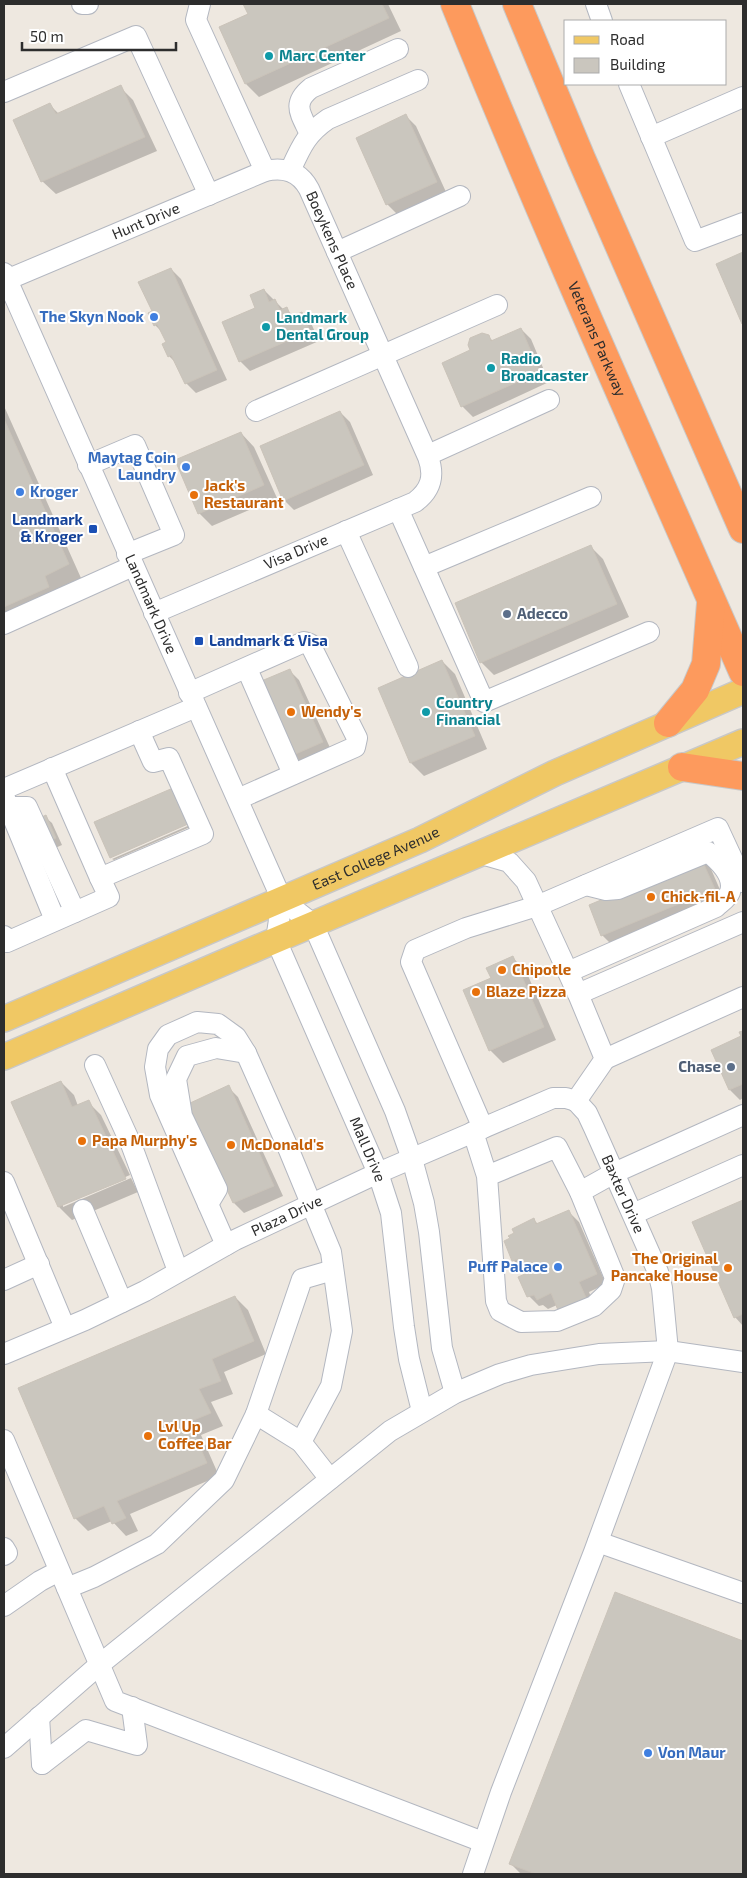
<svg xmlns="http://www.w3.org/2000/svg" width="747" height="1878" viewBox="0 0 747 1878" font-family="'Exo 2',sans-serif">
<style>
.shadow{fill:#0003}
.building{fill:#cac6be;stroke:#cac3b9}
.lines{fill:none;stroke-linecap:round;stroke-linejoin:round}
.minor-casing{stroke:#b3b7c0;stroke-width:22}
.major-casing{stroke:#c8c8c8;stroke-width:28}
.highway-casing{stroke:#c8c8c8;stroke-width:30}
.minor{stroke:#fff;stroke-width:20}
.major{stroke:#f0c864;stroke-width:25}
.highway{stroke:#fd9a5d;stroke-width:28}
.culture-dot{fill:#0f9aa8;stroke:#fff;stroke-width:2}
.shop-dot{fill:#3f7fe0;stroke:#fff;stroke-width:2}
.food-dot{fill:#e8710a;stroke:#fff;stroke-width:2}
.transit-dot{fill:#1a4fb4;stroke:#fff;stroke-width:2}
.service-dot{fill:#5c6f8a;stroke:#fff;stroke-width:2}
.labels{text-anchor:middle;stroke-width:4;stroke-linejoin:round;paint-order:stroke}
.culture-label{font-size:15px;font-weight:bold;fill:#0d838f;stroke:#fff;text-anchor:start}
.street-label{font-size:15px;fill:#2d2d2d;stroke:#fff}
.shop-label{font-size:15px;font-weight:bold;fill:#366cbe;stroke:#fff;text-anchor:end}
.food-label{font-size:15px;font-weight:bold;fill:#c56008;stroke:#fff;text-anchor:start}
.transit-label{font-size:15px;font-weight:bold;fill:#164399;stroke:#fff;text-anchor:end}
.service-label{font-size:15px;font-weight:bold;fill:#4e5e75;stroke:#fff;text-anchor:start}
</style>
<rect width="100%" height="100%" fill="#eee8e0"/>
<path class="shadow" d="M 244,4 L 388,4 L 401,31 L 259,97 L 246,84 L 220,28 L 249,14 Z
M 120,87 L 133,100 L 157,151 L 56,194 L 42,181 L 50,105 L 59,114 Z
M 406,116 L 416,126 L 446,192 L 397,214 L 387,204 Z
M 743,254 L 743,323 L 718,264 Z
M 171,269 L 181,279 L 227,380 L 196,393 L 186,383 L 176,363 L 169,356 L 167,343 L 163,333 L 155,325 L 154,312 Z
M 264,290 L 284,310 L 286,309 L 295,317 L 301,313 L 311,323 L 319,341 L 250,371 L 240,361 Z
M 521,329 L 531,339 L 549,382 L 473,417 L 463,407 L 443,364 L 472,351 L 488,336 L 493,341 Z
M 4,406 L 81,578 L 57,590 L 4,626 Z
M 340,412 L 350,422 L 373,475 L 294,510 L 284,500 Z
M 241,433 L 254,447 L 277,498 L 212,526 L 199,513 Z
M 590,546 L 603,559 L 629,617 L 494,675 L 481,662 Z
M 442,661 L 455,674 L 487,749 L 424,776 L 411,763 L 380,689 Z
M 289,670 L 299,680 L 332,752 L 302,765 L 292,755 Z
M 45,817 L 52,823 L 62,845 L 46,852 Z
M 190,825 L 190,827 L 114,860 L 112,859 Z
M 701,859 L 711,869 L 724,899 L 612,945 L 602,935 Z
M 513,958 L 526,971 L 556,1040 L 503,1063 L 490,1050 L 493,979 Z
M 743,1032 L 743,1098 L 740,1100 L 730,1090 L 713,1051 L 743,1037 L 741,1033 Z
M 61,1082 L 74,1095 L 78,1106 L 88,1102 L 101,1115 L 130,1175 L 63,1204 L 63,1207 L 131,1178 L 138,1192 L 72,1220 L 59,1207 L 12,1103 Z
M 228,1087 L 238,1097 L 283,1196 L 244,1213 L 234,1203 L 190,1105 Z
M 743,1201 L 743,1326 L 735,1317 L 693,1223 Z
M 569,1212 L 579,1222 L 606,1284 L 589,1292 L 597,1313 L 557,1305 L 548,1309 L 543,1305 L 539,1306 L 529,1296 L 526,1275 L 524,1270 L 513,1260 L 534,1220 L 538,1224 Z
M 235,1297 L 248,1310 L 266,1354 L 224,1372 L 233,1394 L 211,1402 L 223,1426 L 201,1435 L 219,1476 L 130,1514 L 138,1531 L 126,1536 L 112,1521 L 88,1531 L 75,1518 Z
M 616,1594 L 743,1643 L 743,1874 L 521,1874 L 511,1864 Z"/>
<path class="building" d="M 243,4 L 382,4 L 389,18 L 245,84 L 219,27 L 248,14 Z
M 121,85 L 145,137 L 41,182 L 13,120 L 50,103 L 56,114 Z
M 406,114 L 437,182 L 386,205 L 356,138 Z
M 743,252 L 743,323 L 742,324 L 716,264 Z
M 171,268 L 217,370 L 185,384 L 171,355 L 168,357 L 162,344 L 166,342 L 157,324 L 154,326 L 148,313 L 152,311 L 138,282 Z
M 264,289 L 269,302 L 275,299 L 280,310 L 287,307 L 291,317 L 302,312 L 310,331 L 239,362 L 222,322 L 255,308 L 250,295 Z
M 521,328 L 540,372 L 461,407 L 442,363 L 470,350 L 468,345 L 470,338 L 482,333 L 489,335 L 491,341 Z
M 340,411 L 364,465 L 283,501 L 260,446 Z
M 4,419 L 69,564 L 45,576 L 49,587 L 4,607 Z
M 241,432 L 264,485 L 198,514 L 175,460 Z
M 591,545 L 617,604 L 480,663 L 455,603 Z
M 442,660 L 475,736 L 410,763 L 378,688 Z
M 290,669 L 323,742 L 291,756 L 259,682 Z
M 173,788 L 188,824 L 110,858 L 94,822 Z
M 46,815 L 56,838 L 38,847 L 27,824 Z
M 701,858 L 715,889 L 601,936 L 589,905 Z
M 513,956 L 544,1027 L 489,1051 L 463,990 L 491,978 L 486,968 Z
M 743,1031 L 743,1084 L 729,1090 L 711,1050 L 741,1036 L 739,1032 Z
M 61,1081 L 72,1107 L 89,1100 L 126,1179 L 58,1207 L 11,1102 Z
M 229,1085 L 274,1186 L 233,1203 L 188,1104 Z
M 743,1200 L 743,1314 L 734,1318 L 692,1222 Z
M 569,1210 L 597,1274 L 579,1282 L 588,1302 L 560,1315 L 551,1293 L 537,1300 L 534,1295 L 527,1297 L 518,1277 L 525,1274 L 518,1259 L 512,1261 L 504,1241 L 510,1238 L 508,1236 L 514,1233 L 512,1229 L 534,1218 L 536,1224 Z
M 235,1296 L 254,1341 L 212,1359 L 221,1381 L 199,1389 L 211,1413 L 189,1422 L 207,1463 L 117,1501 L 126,1518 L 112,1524 L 104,1506 L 74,1519 L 18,1388 Z
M 615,1592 L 743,1641 L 743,1874 L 536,1874 L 509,1864 Z"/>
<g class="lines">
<g class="minor-casing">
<g id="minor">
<path d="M 82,4 L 88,4"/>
<path d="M 200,4 L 196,20 L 265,171"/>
<path d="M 596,4 L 602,21"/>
<path d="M 629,84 L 695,241 L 743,223"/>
<path d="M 4,92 L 136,36 L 209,195"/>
<path d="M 310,134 C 301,114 291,104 311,88 L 398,49"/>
<path d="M 651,137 L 743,97"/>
<path d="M 290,171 C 301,147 306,134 328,119 L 418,80"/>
<path d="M 337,252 L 460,196"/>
<path id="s1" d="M 4,273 L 282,900 L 313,924 L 395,1111 L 412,1159 L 424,1203 L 429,1232 L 442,1348 L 455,1393"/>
<path id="s2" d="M 4,281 L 265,171 C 284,167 299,171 309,189 L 428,457 C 435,476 431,490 415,502 L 154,613"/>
<path d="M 256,411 L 497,305"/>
<path d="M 428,455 L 549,400"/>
<path d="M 88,465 L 135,445 L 174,535 L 127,554"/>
<path d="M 398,509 L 484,702 L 649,632"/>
<path d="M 346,531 L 408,667"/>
<path d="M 424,567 L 591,497"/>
<path d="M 4,624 L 133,566"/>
<path d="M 247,669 L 293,774"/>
<path d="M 189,693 L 304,642 L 310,644 L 357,738 L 355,747 L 238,799"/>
<path d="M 52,768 L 100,878 L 203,834 L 169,758 L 153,762 L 139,731"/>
<path d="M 4,789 L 196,707"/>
<path d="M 4,796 L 55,920"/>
<path d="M 10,810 L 15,807 L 27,807 L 75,912"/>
<path d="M 481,854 L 509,862 L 526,881 L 578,994 L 605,1059 L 576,1101"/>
<path id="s3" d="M 282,900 L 276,940 L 378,1173 L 391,1213 L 404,1327 L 409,1359 L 422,1411"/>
<path d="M 4,936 L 7,942 L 109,897 L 100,878"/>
<path d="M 568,972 L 716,907 C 720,903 728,898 730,892 C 735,876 719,861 708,852 L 618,889 L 606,890 L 586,885"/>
<path d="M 578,994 L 743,922"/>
<path d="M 605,1059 L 743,997"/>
<path d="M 95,1065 L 131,1144 L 178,1271"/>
<path d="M 483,1128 L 411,962 L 415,950 L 466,928 L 537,906 L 718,828 L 743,882"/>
<path d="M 473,1132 L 487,1176 L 496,1301 L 500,1311 L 521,1322 L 557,1321 L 594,1306 L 611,1290 L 615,1278 L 580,1192 L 557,1147 L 487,1176"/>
<path d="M 4,1182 L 65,1328"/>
<path d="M 580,1192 L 614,1173 L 743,1115"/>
<path d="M 208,1204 L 217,1189 L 182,1116 L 176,1079 L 187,1056 L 216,1048 L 246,1053"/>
<path d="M 83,1210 L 122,1302"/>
<path d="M 633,1214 L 743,1165"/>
<path d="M 226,1245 L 160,1095 L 155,1067 L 158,1049 L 168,1035 L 197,1022 L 218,1024 L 236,1037 L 246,1053 L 286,1143 L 331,1252 L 342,1331 L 331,1386 L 301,1442 L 330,1479"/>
<path d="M 4,1280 L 39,1264"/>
<path id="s4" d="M 4,1354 L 85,1320 L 145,1291 L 235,1240 L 378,1173 L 553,1098 L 566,1098 L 576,1101"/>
<path d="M 256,1414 L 302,1279 L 333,1270"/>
<path d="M 4,1440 L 115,1701 L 483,1842"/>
<path d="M 598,1542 L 743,1593"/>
<path d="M 4,1548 L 7,1553 L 4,1555"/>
<path d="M 67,1588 L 94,1577 L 157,1544 L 224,1480 L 256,1414 L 301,1442"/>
<path d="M 4,1606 L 40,1581 L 59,1571"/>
<path d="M 39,1717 L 42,1764"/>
<path d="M 4,1748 L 99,1665 L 390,1431 L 455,1393 L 500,1374 L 531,1365 L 599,1354 L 668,1351 L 743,1362"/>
<path d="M 42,1764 L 86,1730 L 137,1745 L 132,1707"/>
<path d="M 473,1874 L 501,1792 L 594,1552 L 668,1351 L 662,1288 L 658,1272 L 594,1128 L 587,1113 L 576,1101"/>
</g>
</g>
<g class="major-casing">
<g id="major">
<path id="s5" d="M 4,1019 L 420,840 L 555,773 L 743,691"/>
<path d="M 4,1057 L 276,940 L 743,742"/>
</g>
</g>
<g class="highway-casing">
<g id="highway">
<path id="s6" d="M 455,4 C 546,229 646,450 743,672"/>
<path d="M 517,4 L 581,158 L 743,529"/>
<path d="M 668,723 L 695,690 L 706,664 L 711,603"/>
<path d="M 682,767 L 743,776"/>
</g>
</g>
<use href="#minor" class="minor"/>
<use href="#major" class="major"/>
<use href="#highway" class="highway"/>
</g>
<g class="culture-dot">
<circle cx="269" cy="56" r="5"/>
<circle cx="266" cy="327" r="5"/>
<circle cx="491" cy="368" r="5"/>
<circle cx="426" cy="712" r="5"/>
</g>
<g class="shop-dot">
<circle cx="154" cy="317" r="5"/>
<circle cx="186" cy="467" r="5"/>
<circle cx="20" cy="492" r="5"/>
<circle cx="558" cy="1267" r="5"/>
<circle cx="648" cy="1753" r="5"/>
</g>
<g class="food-dot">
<circle cx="194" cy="495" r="5"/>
<circle cx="291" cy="712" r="5"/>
<circle cx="651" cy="897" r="5"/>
<circle cx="502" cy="970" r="5"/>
<circle cx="476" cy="992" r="5"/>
<circle cx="82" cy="1141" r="5"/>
<circle cx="231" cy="1145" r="5"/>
<circle cx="728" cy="1268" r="5"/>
<circle cx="148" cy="1436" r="5"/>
</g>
<g class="transit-dot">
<rect x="88" y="524" width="10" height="10" rx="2.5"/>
<rect x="194" y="636" width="10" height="10" rx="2.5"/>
</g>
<g class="service-dot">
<circle cx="507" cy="614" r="5"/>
<circle cx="731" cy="1067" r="5"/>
</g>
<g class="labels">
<g class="culture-label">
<text x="279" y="61">Marc Center</text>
<text x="276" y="323">Landmark<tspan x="276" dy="17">Dental Group</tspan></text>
<text x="501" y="364">Radio<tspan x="501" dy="17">Broadcaster</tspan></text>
<text x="436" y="708">Country<tspan x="436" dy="17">Financial</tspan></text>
</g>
<g class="street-label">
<text dy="5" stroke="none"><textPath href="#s2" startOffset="154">Hunt Drive</textPath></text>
<text dy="5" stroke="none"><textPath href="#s2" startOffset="391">Boeykens Place</textPath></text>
<text dy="5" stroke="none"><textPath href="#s6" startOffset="364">Veterans Parkway</textPath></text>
<text transform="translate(296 552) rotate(-23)" y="5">Visa Drive</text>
<text dy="5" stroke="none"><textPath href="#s1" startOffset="362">Landmark Drive</textPath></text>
<text dy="5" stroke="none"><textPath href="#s5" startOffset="405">East College Avenue</textPath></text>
<text dy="5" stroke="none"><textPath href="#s3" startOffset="269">Mall Drive</textPath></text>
<text transform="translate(623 1194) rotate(66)" y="5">Baxter Drive</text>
<text dy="5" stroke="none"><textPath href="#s4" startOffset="315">Plaza Drive</textPath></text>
</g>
<g class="shop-label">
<text x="144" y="322">The Skyn Nook</text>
<text x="176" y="463">Maytag Coin<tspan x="176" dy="17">Laundry</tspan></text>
<text x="30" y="497" text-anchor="start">Kroger</text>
<text x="548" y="1272">Puff Palace</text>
<text x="658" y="1758" text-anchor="start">Von Maur</text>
</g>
<g class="food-label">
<text x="204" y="491">Jack's<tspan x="204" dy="17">Restaurant</tspan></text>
<text x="301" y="717">Wendy's</text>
<text x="661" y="902">Chick-fil-A</text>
<text x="512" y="975">Chipotle</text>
<text x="486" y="997">Blaze Pizza</text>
<text x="92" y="1146">Papa Murphy's</text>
<text x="241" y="1150">McDonald's</text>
<text x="718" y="1264" text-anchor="end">The Original<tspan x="718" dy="17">Pancake House</tspan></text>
<text x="158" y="1432">Lvl Up<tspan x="158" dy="17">Coffee Bar</tspan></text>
</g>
<g class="transit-label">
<text x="83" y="525">Landmark<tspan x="83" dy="17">&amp; Kroger</tspan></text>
<text x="209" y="646" text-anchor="start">Landmark &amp; Visa</text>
</g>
<g class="service-label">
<text x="517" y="619">Adecco</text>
<text x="721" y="1072" text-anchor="end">Chase</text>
</g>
</g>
<rect width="747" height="1878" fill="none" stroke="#2d2d2d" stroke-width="10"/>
<rect x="564" y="20" width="162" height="65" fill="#ffffff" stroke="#ababab"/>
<rect x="574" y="36" width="25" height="8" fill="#f0c864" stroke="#ababab"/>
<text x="610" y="45" font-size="15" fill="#2d2d2d">Road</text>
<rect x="574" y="58" width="25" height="15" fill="#cac6be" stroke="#ababab"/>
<text x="610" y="70" font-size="15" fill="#2d2d2d">Building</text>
<path d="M22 42v8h154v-8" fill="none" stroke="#2d2d2d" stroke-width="2.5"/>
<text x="30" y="42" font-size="15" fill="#2d2d2d" stroke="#ffffff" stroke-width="4" paint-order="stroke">50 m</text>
</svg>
